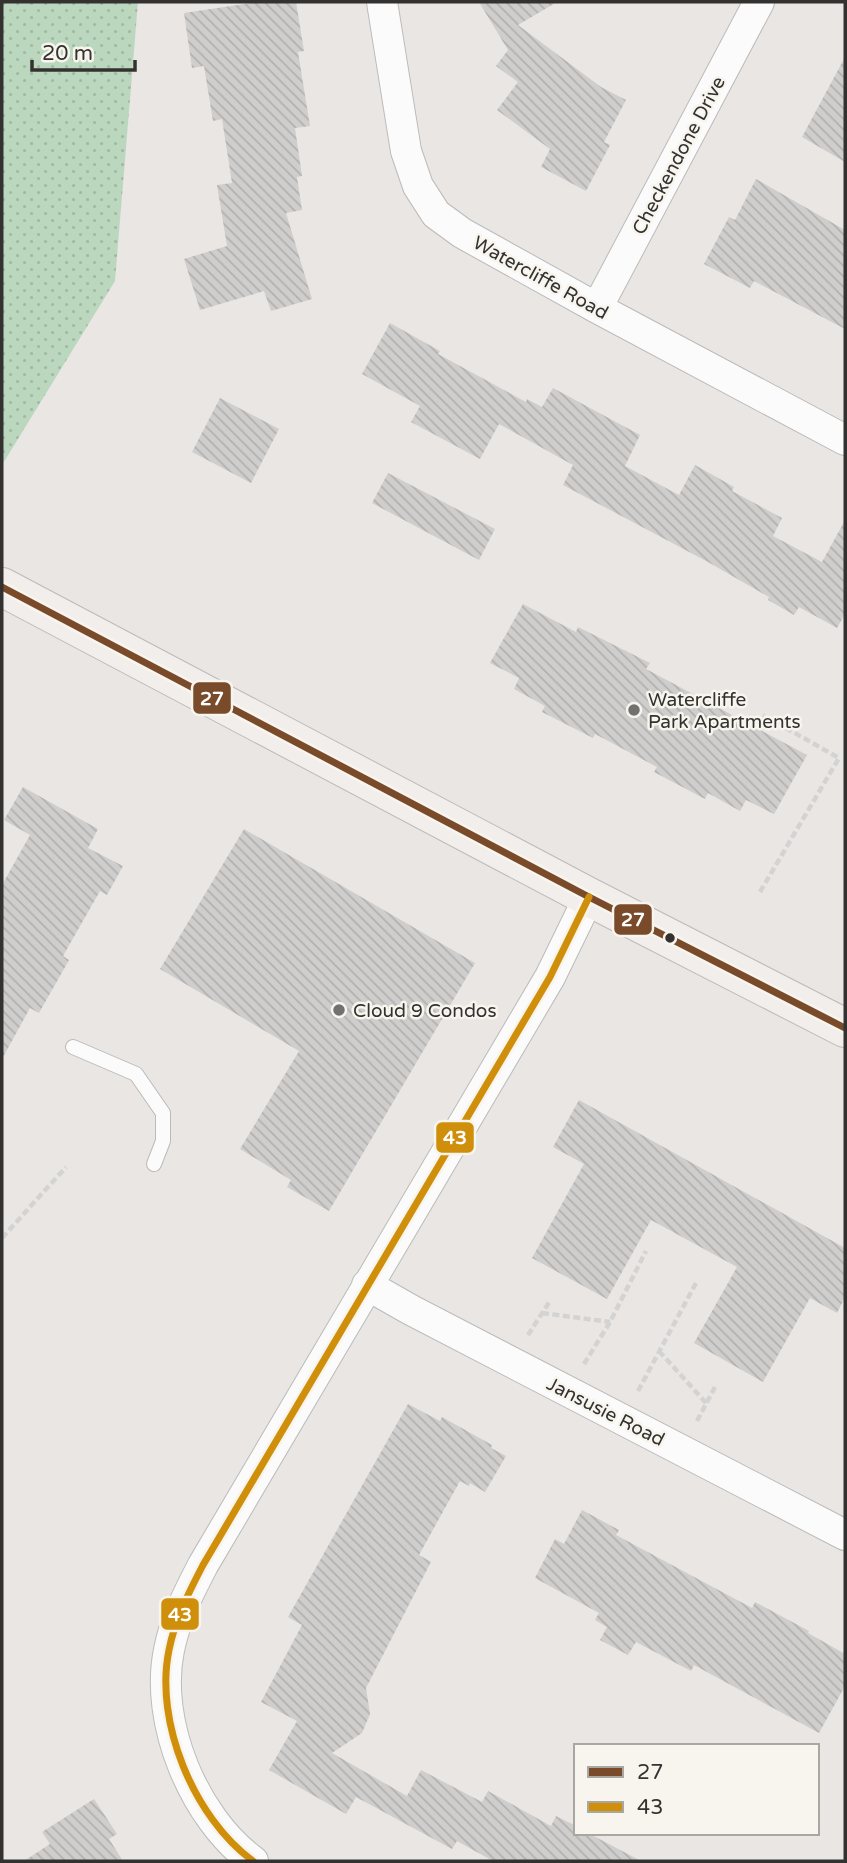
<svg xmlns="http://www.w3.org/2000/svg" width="847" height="1863" viewBox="0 0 847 1863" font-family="'Varela Round',sans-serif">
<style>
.park{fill:url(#park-dots)}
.building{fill:url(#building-back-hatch)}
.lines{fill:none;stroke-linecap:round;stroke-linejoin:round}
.service-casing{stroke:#bcbbb9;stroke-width:16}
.minor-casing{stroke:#bcbbb9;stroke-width:32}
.secondary-casing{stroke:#bcbbb9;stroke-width:40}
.path{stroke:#d4d3d3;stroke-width:4.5;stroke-dasharray:7 3.5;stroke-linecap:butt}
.service{stroke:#fcfbfb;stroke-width:14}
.minor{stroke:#fcfbfb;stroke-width:30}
.secondary{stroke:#f1eeec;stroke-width:38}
.bus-1-casing{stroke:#f8f5ee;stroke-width:12}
.bus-2-casing{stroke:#f8f5ee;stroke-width:12}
.bus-1{stroke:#7a4b2a;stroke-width:7}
.bus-2{stroke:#d08f0a;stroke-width:7}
.poi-dot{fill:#73716f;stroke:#f8f5ee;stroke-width:2.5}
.bus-dot{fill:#333230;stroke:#f8f5ee;stroke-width:2.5}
.labels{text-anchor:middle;stroke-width:5;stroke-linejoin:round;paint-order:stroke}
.street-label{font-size:19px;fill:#333230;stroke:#f8f5ee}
.poi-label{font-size:19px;fill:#333230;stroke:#f8f5ee;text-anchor:start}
.line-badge{stroke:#f8f5ee;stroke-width:2.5}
.badge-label{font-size:19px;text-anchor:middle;font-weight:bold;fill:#fff}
</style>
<defs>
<pattern id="park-dots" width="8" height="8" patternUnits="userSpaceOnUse" patternTransform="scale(1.75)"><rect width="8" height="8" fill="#bbd8bf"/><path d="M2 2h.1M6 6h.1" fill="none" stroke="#a1baa4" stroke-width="1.8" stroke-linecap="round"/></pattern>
<pattern id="building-back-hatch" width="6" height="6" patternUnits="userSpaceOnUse" patternTransform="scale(1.75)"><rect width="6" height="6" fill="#d0cecd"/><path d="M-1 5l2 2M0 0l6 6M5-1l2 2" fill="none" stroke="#b3b1b0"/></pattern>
</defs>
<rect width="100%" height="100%" fill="#e9e6e3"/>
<path class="park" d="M 2,2 L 138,2 L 115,281 L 2,465 Z"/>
<path class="building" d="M 257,2 L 296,2 L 304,51 L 298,52 L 310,126 L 295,128 L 302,176 L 297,177 L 302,210 L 286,213 L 312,299 L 271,311 L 264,291 L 200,310 L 184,259 L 227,246 L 217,185 L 232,183 L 222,119 L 213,121 L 204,66 L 192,68 L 184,13 Z
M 479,2 L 557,2 L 518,25 L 601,87 L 626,100 L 604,142 L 610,145 L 586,191 L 541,167 L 550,149 L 497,110 L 518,82 L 496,66 L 508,50 Z
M 845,57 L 845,162 L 802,137 Z
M 756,179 L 845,230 L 845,329 L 754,281 L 750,288 L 704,264 L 729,217 L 735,220 Z
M 390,323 L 440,351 L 438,354 L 526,402 L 527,399 L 542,407 L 553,388 L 640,435 L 625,466 L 679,495 L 695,465 L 734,487 L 732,491 L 782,518 L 773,536 L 822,562 L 845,520 L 845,614 L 837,628 L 799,607 L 794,615 L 768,600 L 769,597 L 708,562 L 563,485 L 573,465 L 499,424 L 480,459 L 411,422 L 420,406 L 362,374 Z
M 220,398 L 279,429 L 251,483 L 192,452 Z
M 388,473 L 495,529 L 479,560 L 372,503 Z
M 523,604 L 576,632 L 578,627 L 650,663 L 646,669 L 807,755 L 774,814 L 746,800 L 740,811 L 708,793 L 705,799 L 654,772 L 657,767 L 595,734 L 593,738 L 542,712 L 545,706 L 514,689 L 519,678 L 490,663 Z
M 23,787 L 98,829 L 88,848 L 123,866 L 107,895 L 100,891 L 63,956 L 69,960 L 39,1013 L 30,1008 L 2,1059 L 2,885 L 30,835 L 4,820 Z
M 244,829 L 475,963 L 329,1211 L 287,1187 L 291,1180 L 240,1149 L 299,1051 L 160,969 Z
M 579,1100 L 845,1248 L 845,1297 L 837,1313 L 810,1298 L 763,1382 L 694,1343 L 737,1267 L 651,1220 L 607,1299 L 532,1258 L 584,1164 L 553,1147 Z
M 408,1404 L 440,1421 L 442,1417 L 492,1445 L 491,1448 L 506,1456 L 485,1492 L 470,1483 L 469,1486 L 460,1481 L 419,1555 L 431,1562 L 366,1688 L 370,1714 L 362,1733 L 332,1753 L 407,1796 L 421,1770 L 482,1802 L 488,1791 L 551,1826 L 556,1816 L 576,1826 L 576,1833 L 588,1833 L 641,1861 L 493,1861 L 457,1841 L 452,1849 L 356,1797 L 346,1814 L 269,1770 L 297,1721 L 261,1702 L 302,1625 L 288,1617 Z
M 582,1510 L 619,1530 L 616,1535 L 752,1608 L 755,1602 L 809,1631 L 808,1633 L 845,1654 L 845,1686 L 819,1733 L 694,1665 L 691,1671 L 636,1642 L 628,1655 L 600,1640 L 607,1627 L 595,1620 L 599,1613 L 535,1578 L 555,1539 L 564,1544 Z
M 94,1799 L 117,1834 L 109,1839 L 123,1861 L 24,1861 L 50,1844 L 42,1832 Z"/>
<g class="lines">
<g class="service-casing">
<path id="service" d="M 73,1047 L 136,1074 L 163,1113 L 163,1141 L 154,1164"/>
</g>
<g class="minor-casing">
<path id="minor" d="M 382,2 L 406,151 L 418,186 L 436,214 L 462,233 L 597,308 L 845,440
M 597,308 L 759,2
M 367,1285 L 411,1310 L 845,1535
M 253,1861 C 194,1818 154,1722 169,1650 C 175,1619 189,1592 203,1565 L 550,977 L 589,897"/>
</g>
<g class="secondary-casing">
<path id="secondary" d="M 2,587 L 589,897 L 845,1028"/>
</g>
<path class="path" d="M 760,892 L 839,758 L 763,715
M 2,1238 L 66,1167
M 542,1313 L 610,1322
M 528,1335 L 550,1301
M 659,1351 L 707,1404
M 584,1364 L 610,1322 L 646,1251
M 638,1391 L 696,1283
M 697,1421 L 716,1385"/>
<use href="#service" class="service"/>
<use href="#minor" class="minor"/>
<use href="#secondary" class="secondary"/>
<g class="bus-1-casing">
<path id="bus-1" d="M 2,587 L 589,897 L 845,1028"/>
</g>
<g class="bus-2-casing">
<path id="bus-2" d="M 253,1861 C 194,1818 154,1722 169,1650 C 175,1619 189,1592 203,1565 L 550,977 L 589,897"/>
</g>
<use href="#bus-1" class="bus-1"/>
<use href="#bus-2" class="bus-2"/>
</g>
<g class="poi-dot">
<circle cx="634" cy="710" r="7"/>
<circle cx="339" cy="1010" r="7"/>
</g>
<circle class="bus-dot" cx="670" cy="938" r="6"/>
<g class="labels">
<g class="street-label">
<text transform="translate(678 155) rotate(-62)" y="7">Checkendone Drive</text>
<text transform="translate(541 277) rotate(29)" y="7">Watercliffe Road</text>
<text transform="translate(606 1411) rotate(27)" y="7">Jansusie Road</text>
</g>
<g class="poi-label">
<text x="648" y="706">Watercliffe<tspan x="648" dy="22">Park Apartments</tspan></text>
<text x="353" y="1017">Cloud 9 Condos</text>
</g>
</g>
<g class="line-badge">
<rect x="192" y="681" width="40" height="34" rx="7" fill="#7a4b2a"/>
<rect x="613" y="903" width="40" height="33" rx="7" fill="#7a4b2a"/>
<rect x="435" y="1121" width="40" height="33" rx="7" fill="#d08f0a"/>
<rect x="160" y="1597" width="40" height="34" rx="7" fill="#d08f0a"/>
</g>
<g class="badge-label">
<text x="212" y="705">27</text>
<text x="633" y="926">27</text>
<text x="455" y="1144">43</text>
<text x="180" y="1621">43</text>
</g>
<rect width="847" height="1863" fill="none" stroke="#333230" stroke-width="7"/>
<rect x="574" y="1744" width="245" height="91" fill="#f8f5ee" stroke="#a9a7a2" stroke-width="2"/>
<rect x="588" y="1767" width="35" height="10" fill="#7a4b2a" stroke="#a9a7a2" stroke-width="2"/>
<text x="637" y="1779" font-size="21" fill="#333230">27</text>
<rect x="588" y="1802" width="35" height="10" fill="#d08f0a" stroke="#a9a7a2" stroke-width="2"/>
<text x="637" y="1814" font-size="21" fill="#333230">43</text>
<path d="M32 60v10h103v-10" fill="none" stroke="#333230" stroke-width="3.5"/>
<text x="42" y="60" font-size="21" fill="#333230" stroke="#f8f5ee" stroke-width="5" paint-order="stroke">20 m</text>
</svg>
